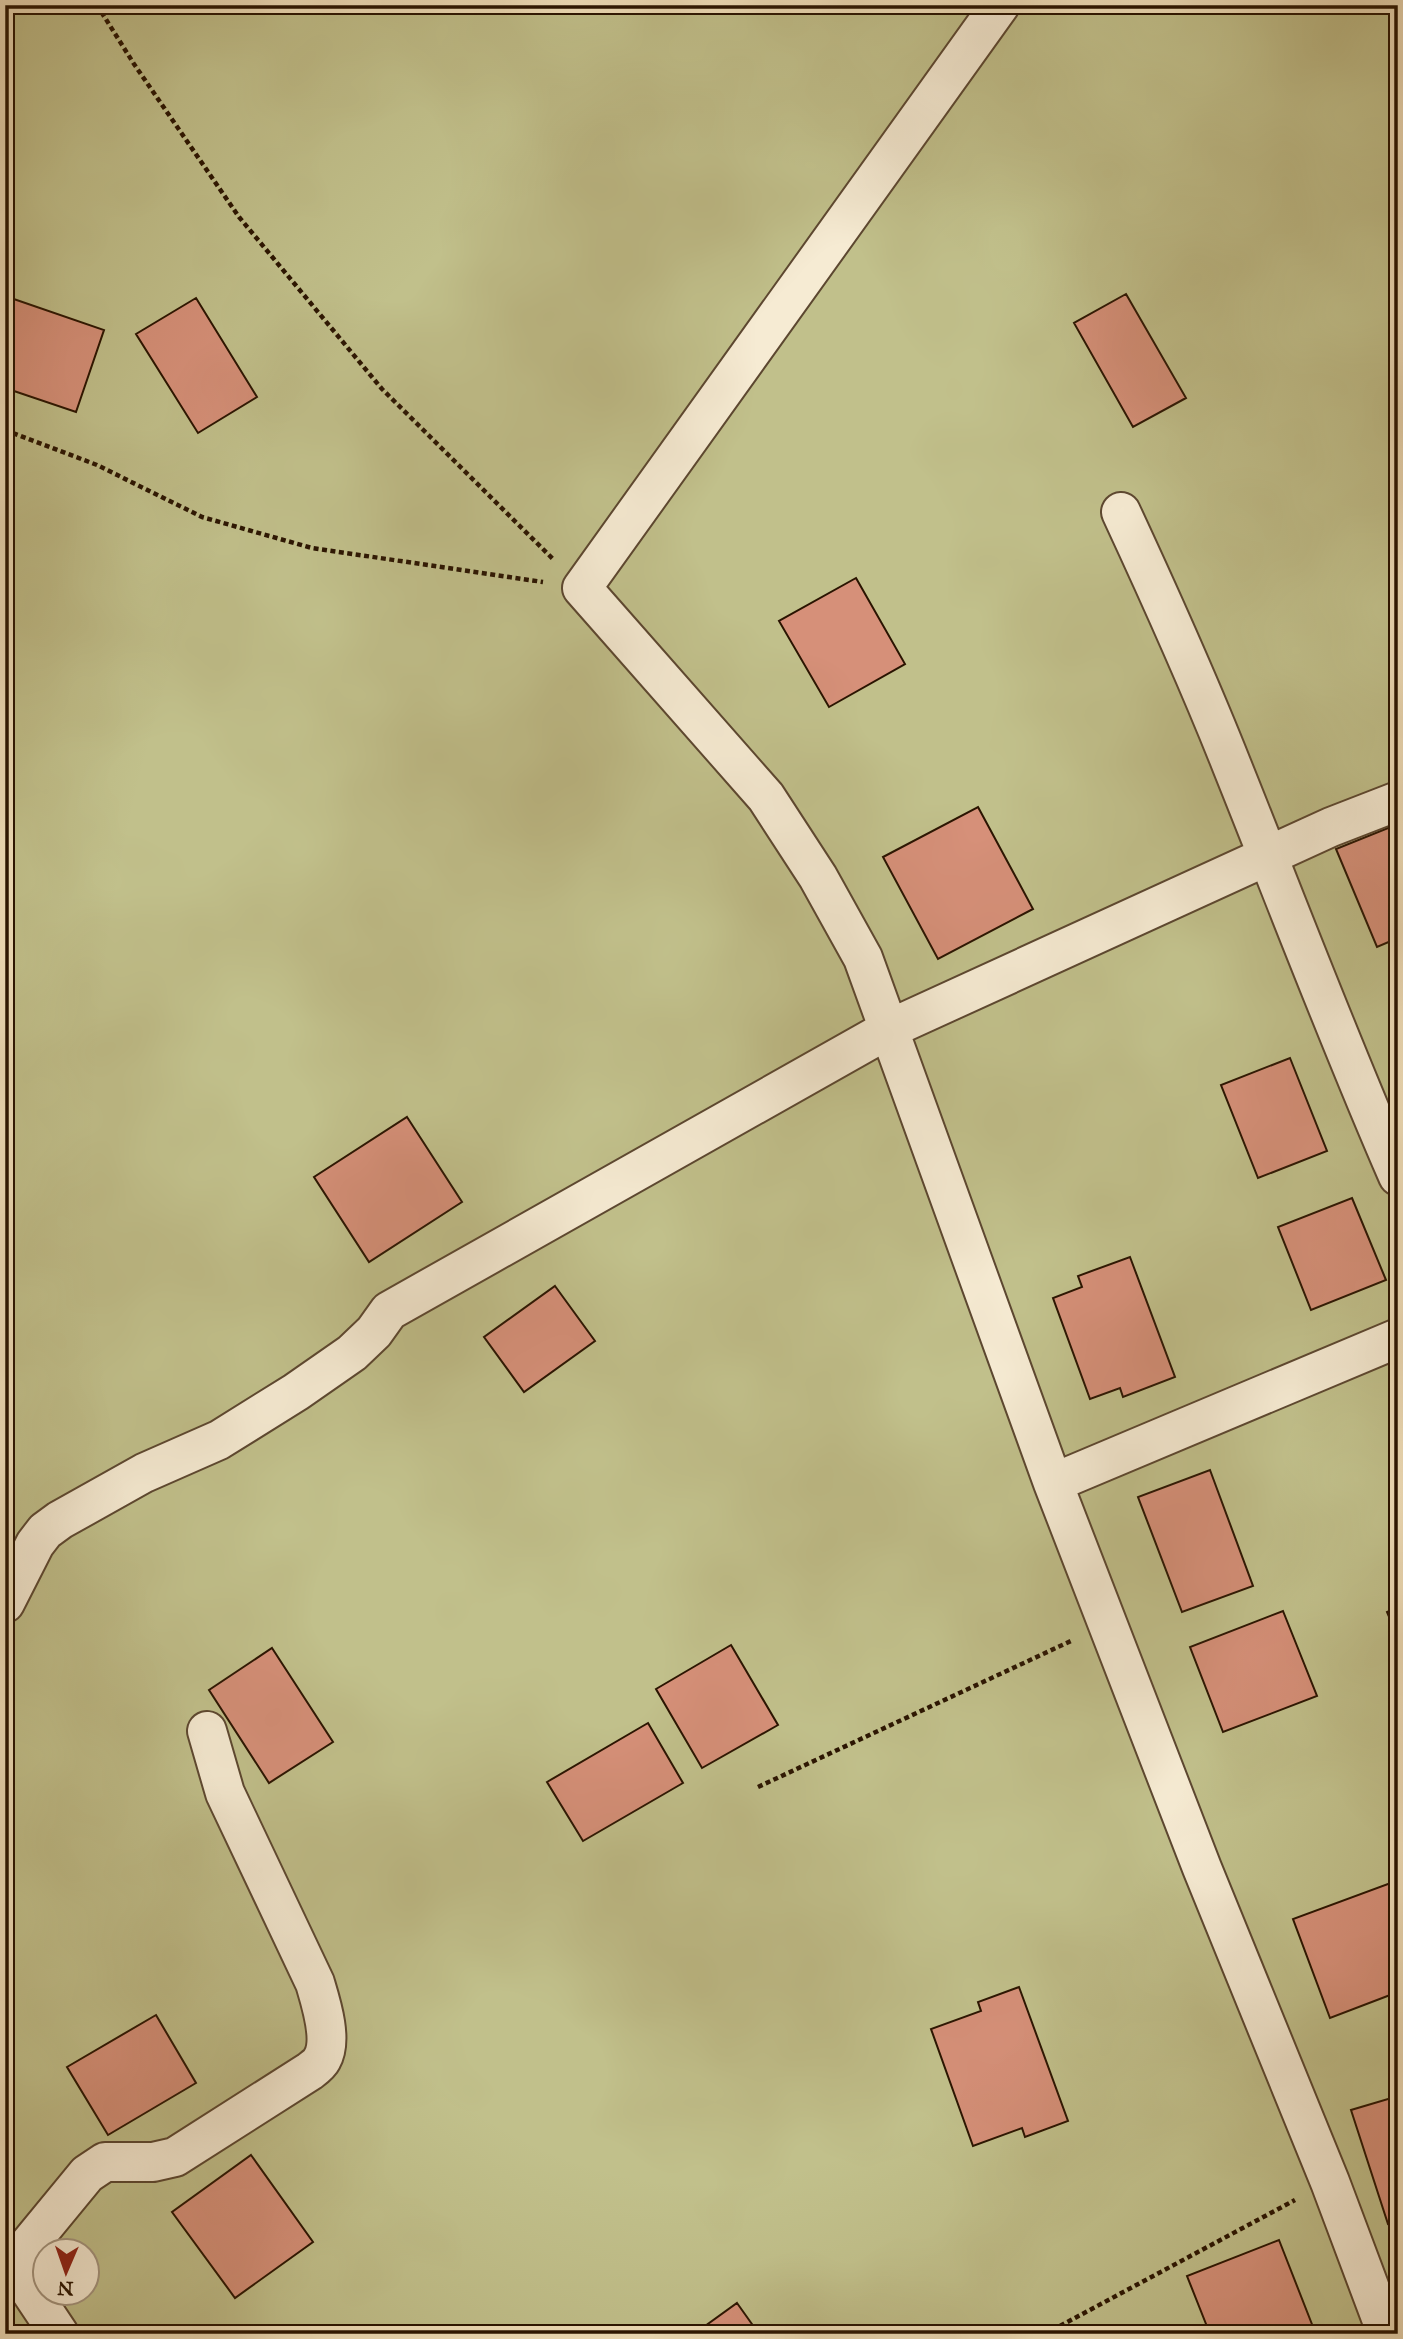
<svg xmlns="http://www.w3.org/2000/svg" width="1403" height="2339" viewBox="0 0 1403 2339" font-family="'IM FELL Great Primer',serif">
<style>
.green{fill:#c1c08b;stroke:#766a46;stroke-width:2;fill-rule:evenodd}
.building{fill:#d69079;stroke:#2a1401;stroke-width:2}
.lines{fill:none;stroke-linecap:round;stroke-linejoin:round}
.minor-casing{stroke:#5c4730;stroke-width:42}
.path{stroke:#2a1401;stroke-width:4.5;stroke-dasharray:5 3.5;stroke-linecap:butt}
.minor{stroke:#f6ebd3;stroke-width:38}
</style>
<rect width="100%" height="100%" fill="#f1e0bb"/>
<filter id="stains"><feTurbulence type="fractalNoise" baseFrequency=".00286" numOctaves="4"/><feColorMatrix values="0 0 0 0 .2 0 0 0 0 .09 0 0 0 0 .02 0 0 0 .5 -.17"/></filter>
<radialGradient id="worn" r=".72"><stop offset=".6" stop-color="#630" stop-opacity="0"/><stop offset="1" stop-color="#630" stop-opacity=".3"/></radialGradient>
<path class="green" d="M 5,5 L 1398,5 L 1398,2334 L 5,2334 ZM 46,2252 L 88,2252 L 88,2294 L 46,2294 Z"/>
<path class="building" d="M 1126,294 L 1186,398 L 1133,427 L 1074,323 Z
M 5,296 L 104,330 L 76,412 L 5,388 Z
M 196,298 L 257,397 L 198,433 L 136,334 Z
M 856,578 L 905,664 L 829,707 L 779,621 Z
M 978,807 L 1033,909 L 938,959 L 883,857 Z
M 1398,824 L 1398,938 L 1377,947 L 1336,849 Z
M 1290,1058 L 1327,1151 L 1258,1178 L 1221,1085 Z
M 407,1117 L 462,1202 L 369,1262 L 314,1177 Z
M 1352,1198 L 1386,1280 L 1311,1310 L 1278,1227 Z
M 1130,1257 L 1175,1377 L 1123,1397 L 1120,1388 L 1090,1399 L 1053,1298 L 1082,1287 L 1078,1276 Z
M 555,1286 L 595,1341 L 524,1392 L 484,1337 Z
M 1210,1470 L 1253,1586 L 1182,1612 L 1138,1497 Z
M 1398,1607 L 1398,1638 L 1387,1612 Z
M 1283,1611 L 1317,1696 L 1223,1732 L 1190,1647 Z
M 731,1645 L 778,1725 L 702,1768 L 656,1689 Z
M 272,1648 L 333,1742 L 269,1783 L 209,1690 Z
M 648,1723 L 683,1783 L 583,1841 L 547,1782 Z
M 1396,1881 L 1398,1886 L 1398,1992 L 1330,2018 L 1293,1919 Z
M 1019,1987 L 1068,2121 L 1025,2137 L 1022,2128 L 973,2146 L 931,2029 L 981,2011 L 978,2002 Z
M 156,2015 L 196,2083 L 108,2135 L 67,2067 Z
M 1398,2096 L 1398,2221 L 1388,2224 L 1351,2110 Z
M 251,2155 L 313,2242 L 235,2298 L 172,2212 Z
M 1279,2240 L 1315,2332 L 1210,2334 L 1187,2276 Z
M 737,2303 L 759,2334 L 694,2334 Z"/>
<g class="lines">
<g class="minor-casing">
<path id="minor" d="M 1000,5 L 582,588 L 766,797 L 818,877 L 863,958 L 1053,1483 L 1202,1868 L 1330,2182 L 1387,2334
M 1121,512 C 1160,596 1198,680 1232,766 C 1287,903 1339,1041 1398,1176
M 1053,1483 L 1398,1338
M 5,1603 L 35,1544 L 45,1531 L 60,1520 L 144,1473 L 219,1440 L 296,1392 L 352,1353 L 374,1332 L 389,1311 L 889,1029 L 1331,827 L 1398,801
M 5,2253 L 59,2334
M 13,2264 L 87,2174 L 105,2162 L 153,2162 L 175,2157 L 310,2071 C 314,2068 320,2063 322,2059 C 333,2040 321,2003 315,1983 L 225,1793 L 207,1731"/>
</g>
<path class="path" d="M 97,5 L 134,64 L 239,217 L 382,389 L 554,560
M 5,430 L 97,465 L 202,517 L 312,548 L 543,582
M 758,1787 L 1073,1640
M 1045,2334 L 1295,2200"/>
<use href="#minor" class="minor"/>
</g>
<rect width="1403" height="2339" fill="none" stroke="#f1e0bb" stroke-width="28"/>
<rect x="7" y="7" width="1389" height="2325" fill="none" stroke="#2a1401" stroke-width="3.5"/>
<rect x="14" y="14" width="1375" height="2311" fill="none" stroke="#2a1401" stroke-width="2"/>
<g transform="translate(66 2272) rotate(182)"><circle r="33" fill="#f6ebd3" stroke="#a4957f" stroke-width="2"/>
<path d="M0-5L12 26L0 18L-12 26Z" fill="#8f2418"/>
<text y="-10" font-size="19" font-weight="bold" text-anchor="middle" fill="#2a1401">N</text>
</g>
<rect width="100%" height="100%" filter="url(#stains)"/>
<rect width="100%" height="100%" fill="url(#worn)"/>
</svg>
